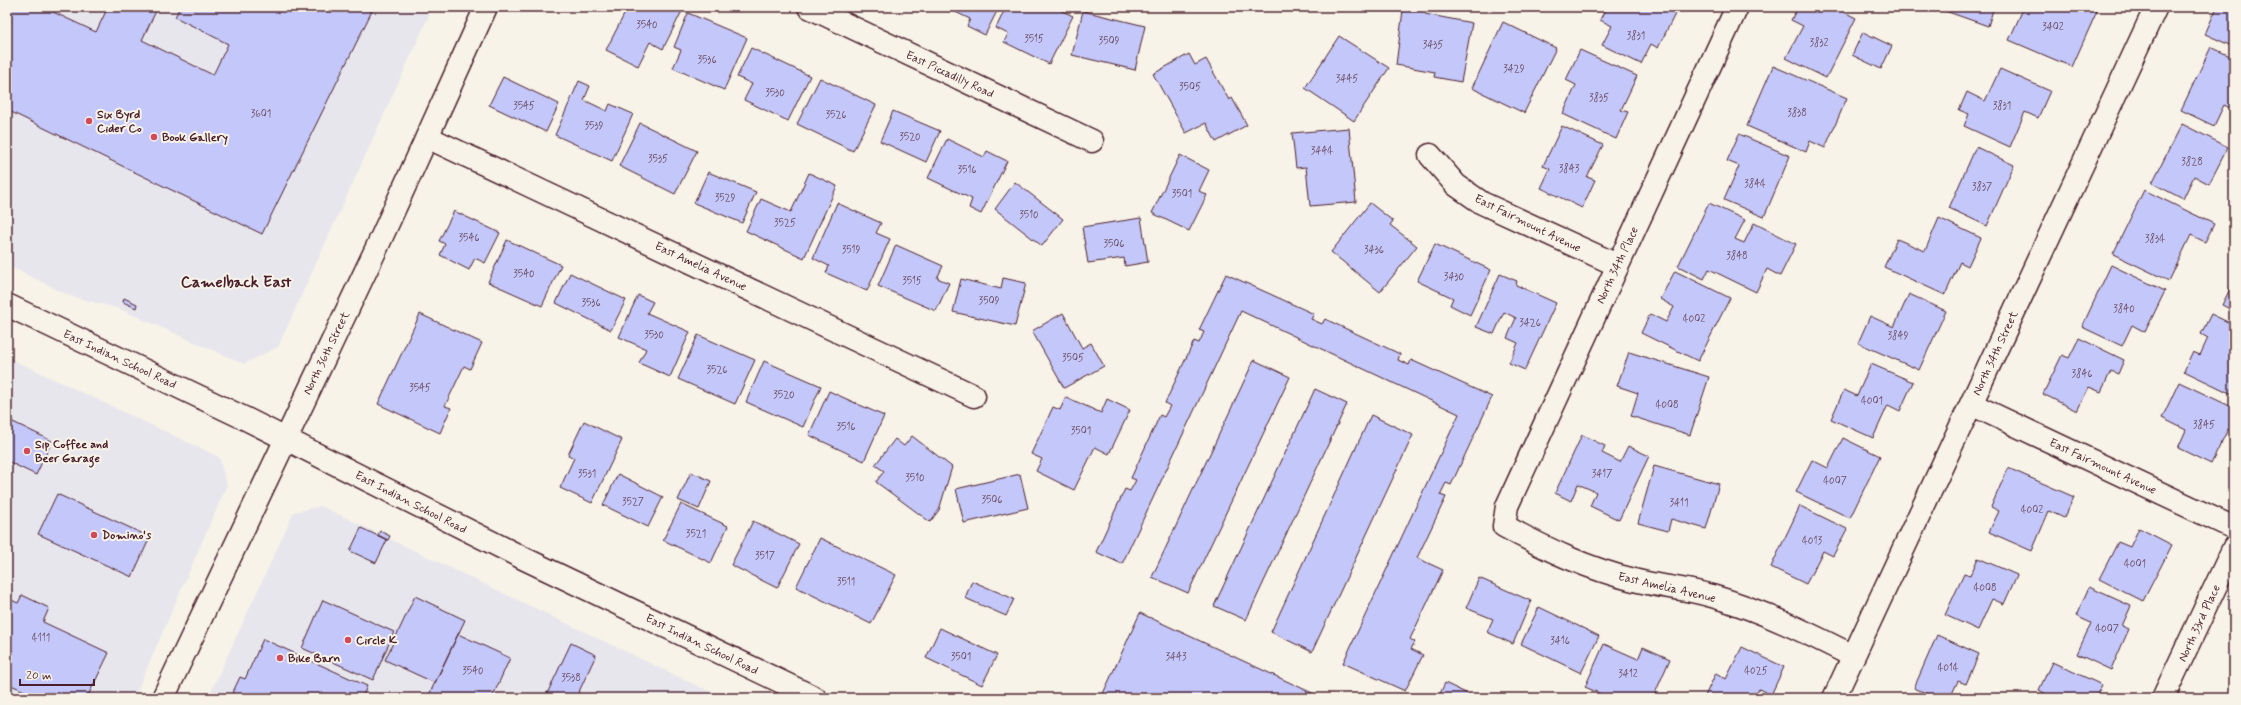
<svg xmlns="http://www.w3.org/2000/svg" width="2241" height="705" viewBox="0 0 2241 705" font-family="Mynerve,sans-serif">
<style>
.built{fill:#e8e6ed}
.building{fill:#c4c7f9;stroke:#4a1f2b}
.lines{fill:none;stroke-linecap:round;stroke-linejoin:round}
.street-casing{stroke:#4a1f2b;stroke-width:25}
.secondary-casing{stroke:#4a1f2b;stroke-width:25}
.street{stroke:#f7f3e8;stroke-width:22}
.secondary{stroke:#f7f3e8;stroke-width:22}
.poi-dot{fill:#d1495b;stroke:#f7f3e8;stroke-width:1.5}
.labels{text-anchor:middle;stroke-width:4;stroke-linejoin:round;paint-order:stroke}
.number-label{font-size:10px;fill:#68495e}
.street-label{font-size:12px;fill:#4a1f2b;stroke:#f7f3e8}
.poi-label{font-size:12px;font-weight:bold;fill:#4a1f2b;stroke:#f7f3e8;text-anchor:start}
.district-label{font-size:16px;font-weight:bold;fill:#4a1f2b;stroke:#f7f3e8}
</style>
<rect width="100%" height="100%" fill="#f7f3e8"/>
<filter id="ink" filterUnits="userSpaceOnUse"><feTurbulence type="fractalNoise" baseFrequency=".025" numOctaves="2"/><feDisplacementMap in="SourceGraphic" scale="8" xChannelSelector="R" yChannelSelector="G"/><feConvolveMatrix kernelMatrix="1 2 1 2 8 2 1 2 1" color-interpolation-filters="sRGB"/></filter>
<g filter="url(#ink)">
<path class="built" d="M 7,7 L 433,7 L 278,347 L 244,364 L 117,308 L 70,296 L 7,265 Z
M 7,357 L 219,457 L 227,485 L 134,698 L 7,698 Z
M 321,506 L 723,698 L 208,698 L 294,512 Z"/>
<path class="building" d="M 7,7 L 53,7 L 51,11 L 96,32 L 108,7 L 158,7 L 142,40 L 213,75 L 228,44 L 175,17 L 180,7 L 363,7 L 372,11 L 262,234 L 7,110 Z
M 628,7 L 684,7 L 663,49 L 650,42 L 638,66 L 606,50 Z
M 945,7 L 999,7 L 985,35 L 967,26 L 970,19 Z
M 1006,7 L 1031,7 L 1036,10 L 1037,7 L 1054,7 L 1073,16 L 1049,64 L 1004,42 L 1008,34 L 996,28 Z
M 1606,7 L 1666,7 L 1676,12 L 1658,48 L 1651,44 L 1641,64 L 1602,45 L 1612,26 L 1600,20 Z
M 1798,7 L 1834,7 L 1856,18 L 1826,78 L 1786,58 L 1803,26 L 1791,20 Z
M 1853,7 L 1918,7 L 1918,8 L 1853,10 Z
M 1934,7 L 1994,7 L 1988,26 Z
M 2024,7 L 2060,7 L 2065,9 L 2066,7 L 2087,7 L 2097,11 L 2072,67 L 2009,40 Z
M 2217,7 L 2234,7 L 2234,47 L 2205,34 Z
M 1403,10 L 1426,10 L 1425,14 L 1472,23 L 1461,82 L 1434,77 L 1435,72 L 1396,65 Z
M 1083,11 L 1145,26 L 1135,70 L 1072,55 Z
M 688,13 L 747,38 L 724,90 L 673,68 L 681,50 L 674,47 Z
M 1503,22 L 1556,48 L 1524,113 L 1472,88 Z
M 1863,32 L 1892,46 L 1881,69 L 1852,55 Z
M 1339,36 L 1389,68 L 1354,121 L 1305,88 Z
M 2211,47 L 2234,58 L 2234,110 L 2224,105 L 2214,126 L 2181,110 Z
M 751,48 L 810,76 L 788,121 L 744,100 L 752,84 L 737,77 Z
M 1580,50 L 1637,76 L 1621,110 L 1628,112 L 1616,139 L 1563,114 L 1576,85 L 1566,80 Z
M 1189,54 L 1195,65 L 1206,59 L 1229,100 L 1232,98 L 1247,125 L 1216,142 L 1206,123 L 1186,133 L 1153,74 Z
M 1773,66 L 1847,98 L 1825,148 L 1810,141 L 1806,152 L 1747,126 Z
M 2000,69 L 2050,91 L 2038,118 L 2025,112 L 2010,147 L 1964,126 L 1969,114 L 1959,110 L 1967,92 L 1985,101 Z
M 503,77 L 559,104 L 546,132 L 489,105 Z
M 820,78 L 876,105 L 853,151 L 797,124 Z
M 579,81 L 590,86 L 584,100 L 607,111 L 610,104 L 633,114 L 612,161 L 555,135 Z
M 893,111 L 940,131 L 926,162 L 880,141 Z
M 640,123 L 697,151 L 675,194 L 619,166 Z
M 2182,124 L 2228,147 L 2209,184 L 2194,176 L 2183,199 L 2152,183 Z
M 1562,126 L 1603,145 L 1587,177 L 1595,180 L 1582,208 L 1541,188 L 1550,169 L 1543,166 Z
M 1349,128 L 1356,202 L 1310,206 L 1306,167 L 1296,168 L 1292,133 Z
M 1739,134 L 1790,156 L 1764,217 L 1724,200 L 1739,166 L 1727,161 Z
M 947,139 L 984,157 L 987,151 L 1007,161 L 981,214 L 969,208 L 972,199 L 928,178 Z
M 1976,147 L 2014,165 L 1987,226 L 1949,208 Z
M 1180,155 L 1209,170 L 1199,191 L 1207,195 L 1189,231 L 1152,213 Z
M 708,172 L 756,192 L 742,223 L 694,203 Z
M 809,173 L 837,186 L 804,258 L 746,231 L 761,199 L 791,212 Z
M 1015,182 L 1063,219 L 1042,246 L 995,209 Z
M 2144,190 L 2214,224 L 2205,242 L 2191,235 L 2169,281 L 2113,254 Z
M 837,203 L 881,223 L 876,233 L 890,239 L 867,291 L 826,273 L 829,266 L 813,258 Z
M 1370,203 L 1393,221 L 1390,225 L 1417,246 L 1380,292 L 1331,252 Z
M 1709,203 L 1745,220 L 1735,239 L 1744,243 L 1754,223 L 1796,244 L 1780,276 L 1767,269 L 1756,292 L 1709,269 L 1704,279 L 1678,266 Z
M 454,211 L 500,233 L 485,263 L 475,258 L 469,270 L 440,255 L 445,244 L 439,241 Z
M 1141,218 L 1148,262 L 1125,266 L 1124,258 L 1088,263 L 1082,227 Z
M 1939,218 L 1981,238 L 1968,266 L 1960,262 L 1945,295 L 1884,267 L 1897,239 L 1925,251 Z
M 507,240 L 561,265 L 542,306 L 488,282 Z
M 1435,244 L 1491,270 L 1470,315 L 1450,305 L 1453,298 L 1417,281 Z
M 896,245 L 943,266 L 937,278 L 949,283 L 936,311 L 878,286 Z
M 2111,265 L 2165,291 L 2145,332 L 2132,325 L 2122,346 L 2082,327 Z
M 1675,271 L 1730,298 L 1698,361 L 1641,333 L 1650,314 L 1666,322 L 1674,307 L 1660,299 Z
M 570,273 L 626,300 L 611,330 L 556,303 Z
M 1226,274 L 1314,314 L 1311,319 L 1322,324 L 1325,319 L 1400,354 L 1398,360 L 1409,365 L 1411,360 L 1492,397 L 1451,485 L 1446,483 L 1440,495 L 1446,497 L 1417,558 L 1443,570 L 1410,639 L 1415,642 L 1411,649 L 1423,655 L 1405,691 L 1343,663 L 1459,414 L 1241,311 L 1122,564 L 1096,552 L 1125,489 L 1130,491 L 1136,480 L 1131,478 L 1160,415 L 1164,417 L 1170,406 L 1165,403 L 1194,341 L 1199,343 L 1204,332 L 1199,330 Z
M 1500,274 L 1517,281 L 1516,285 L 1556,303 L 1525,370 L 1509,363 L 1518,343 L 1507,338 L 1516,318 L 1504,312 L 1494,334 L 1476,327 Z
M 1003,278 L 1026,283 L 1015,326 L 953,312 L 961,279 L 1001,289 Z
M 2234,281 L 2234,311 L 2222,305 Z
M 1909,294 L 1946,311 L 1919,370 L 1858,343 L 1870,316 L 1894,327 Z
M 638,295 L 653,302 L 647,313 L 690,332 L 670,377 L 639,363 L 646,349 L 619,337 Z
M 124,298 L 137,304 L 136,308 L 123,302 Z
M 1063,313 L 1082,348 L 1091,343 L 1104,366 L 1064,388 L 1032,331 Z
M 420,314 L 482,343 L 470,369 L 464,366 L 445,406 L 451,408 L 440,433 L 378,404 Z
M 2211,314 L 2234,325 L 2234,395 L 2184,371 L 2193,352 L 2200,355 L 2208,338 L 2201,334 Z
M 698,335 L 755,360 L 735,404 L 678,379 Z
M 2079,338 L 2124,360 L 2118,374 L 2111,371 L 2101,392 L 2089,387 L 2077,411 L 2043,394 L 2062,355 L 2069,358 Z
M 1629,352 L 1709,377 L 1690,435 L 1631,416 L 1638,393 L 1617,386 Z
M 1254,360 L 1290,377 L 1188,593 L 1152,577 Z
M 764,361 L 821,386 L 803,427 L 746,402 Z
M 1871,364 L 1913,382 L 1900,411 L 1888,405 L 1873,438 L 1831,419 L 1844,390 L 1857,396 Z
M 2179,382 L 2234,408 L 2234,432 L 2228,429 L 2211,464 L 2178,448 L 2186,430 L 2162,418 Z
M 1315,389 L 1347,404 L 1246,620 L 1214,606 Z
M 829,391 L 884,416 L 864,461 L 809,435 Z
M 1066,397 L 1101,413 L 1107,399 L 1130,410 L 1109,454 L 1095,447 L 1074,490 L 1036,471 L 1042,459 L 1031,454 L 1053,407 L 1060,410 Z
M 1371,415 L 1413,435 L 1312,652 L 1271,632 Z
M 7,419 L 52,441 L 36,475 L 7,461 Z
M 584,421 L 622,440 L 592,503 L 560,488 L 574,458 L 568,455 Z
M 1582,435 L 1605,446 L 1602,453 L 1620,462 L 1628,446 L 1649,456 L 1619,520 L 1590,506 L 1596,492 L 1578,484 L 1571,501 L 1555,493 Z
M 912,436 L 952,467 L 939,510 L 930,522 L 876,482 L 884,471 L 875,465 L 895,439 L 904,446 Z
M 1843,438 L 1880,456 L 1850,518 L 1796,492 L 1812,460 L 1828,468 Z
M 1654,466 L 1719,484 L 1706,529 L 1671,519 L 1668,531 L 1638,523 Z
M 2008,468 L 2074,497 L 2064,518 L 2049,511 L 2032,551 L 1989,532 L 1999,511 L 1991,507 Z
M 691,472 L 711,481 L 699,509 L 678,500 Z
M 618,474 L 663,497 L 648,527 L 603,505 Z
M 1020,474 L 1028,508 L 964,523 L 956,489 Z
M 57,494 L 150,537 L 132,577 L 38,534 Z
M 681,504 L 728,526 L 711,563 L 663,540 Z
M 1800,506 L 1847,529 L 1833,556 L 1823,551 L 1806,584 L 1771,567 Z
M 753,521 L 799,544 L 777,588 L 731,565 Z
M 361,528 L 387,540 L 376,563 L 350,551 Z
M 2139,528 L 2172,545 L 2143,601 L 2099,579 L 2118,542 L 2130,547 Z
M 380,531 L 390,536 L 388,540 L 378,535 Z
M 820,538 L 896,575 L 871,624 L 796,587 Z
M 1978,558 L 2017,575 L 2004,604 L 1992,599 L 1978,630 L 1945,615 L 1964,574 L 1970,576 Z
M 1479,578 L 1531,601 L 1513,644 L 1487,632 L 1493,619 L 1466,608 Z
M 972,581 L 1014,599 L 1006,616 L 965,598 Z
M 2089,587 L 2131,606 L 2122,626 L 2129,629 L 2111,670 L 2077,654 L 2091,623 L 2076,616 Z
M 22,595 L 49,608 L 43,622 L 109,653 L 87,698 L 39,698 L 7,683 L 7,598 L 18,603 Z
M 415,596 L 465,620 L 435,683 L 385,660 Z
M 323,600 L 394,632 L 373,680 L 302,648 Z
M 1539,607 L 1599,636 L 1581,673 L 1521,644 Z
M 1140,613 L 1323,698 L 1101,698 Z
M 940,628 L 997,655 L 982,685 L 926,658 Z
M 458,634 L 510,658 L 492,698 L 428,697 Z
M 1937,635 L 1979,654 L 1966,684 L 1958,681 L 1950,698 L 1937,698 L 1914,688 Z
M 263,639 L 367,686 L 362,698 L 230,698 L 240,677 L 245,679 Z
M 571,643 L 596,655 L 576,698 L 545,698 Z
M 1604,644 L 1638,659 L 1643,647 L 1670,659 L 1653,698 L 1610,698 L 1585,687 Z
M 1742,647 L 1784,667 L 1771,695 L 1759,689 L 1754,698 L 1704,698 L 1716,673 L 1726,679 Z
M 2052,662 L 2102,685 L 2095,698 L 2053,698 L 2039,690 Z
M 1445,683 L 1476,698 L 1438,698 Z"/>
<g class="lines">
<g class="street-casing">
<path id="street" d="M 809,7 L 1092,141
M 1737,7 L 1507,506 L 1504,526 C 1546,549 1588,569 1634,580 C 1660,587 1687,588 1712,596 C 1761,610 1808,633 1853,656
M 427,137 L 974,396
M 1430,155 L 1456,185 L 1482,203 L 1617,265
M 1971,404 L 2234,528
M 1834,698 L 2156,7
M 2163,698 L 2234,547"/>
</g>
<g class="secondary-casing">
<path id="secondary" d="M 7,305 L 246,419 L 525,559 L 815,698
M 163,698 L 378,245 L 486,7"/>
</g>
<use href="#street" class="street"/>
<use href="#secondary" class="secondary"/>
</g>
</g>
<g class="poi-dot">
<circle cx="89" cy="121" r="4"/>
<circle cx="154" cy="137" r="4"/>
<circle cx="27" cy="451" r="4"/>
<circle cx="94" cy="535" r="4"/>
<circle cx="348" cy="640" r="4"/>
<circle cx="280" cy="658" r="4"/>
</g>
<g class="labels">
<g class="number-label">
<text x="647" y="28">3540</text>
<text x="2053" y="30">3402</text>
<text x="1636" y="39">3831</text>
<text x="1034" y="42">3515</text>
<text x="1109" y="44">3509</text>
<text x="1819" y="46">3832</text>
<text x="1433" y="48">3435</text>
<text x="707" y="63">3536</text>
<text x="1514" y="72">3429</text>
<text x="1347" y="82">3445</text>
<text x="1190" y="90">3505</text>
<text x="775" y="96">3530</text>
<text x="1599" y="101">3835</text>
<text x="524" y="109">3545</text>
<text x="2002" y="109">3831</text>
<text x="1797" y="116">3838</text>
<text x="261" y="117">3601</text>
<text x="836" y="118">3526</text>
<text x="594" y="129">3539</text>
<text x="910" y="140">3520</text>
<text x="1322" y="154">3444</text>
<text x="658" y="162">3535</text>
<text x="2192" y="165">3828</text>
<text x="1569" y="172">3843</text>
<text x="967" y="173">3516</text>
<text x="1755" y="187">3844</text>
<text x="1982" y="190">3837</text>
<text x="1182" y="197">3501</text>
<text x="725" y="201">3529</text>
<text x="1029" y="218">3510</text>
<text x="785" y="226">3525</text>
<text x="469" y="241">3546</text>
<text x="2155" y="242">3834</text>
<text x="1114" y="247">3506</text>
<text x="851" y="253">3519</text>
<text x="1374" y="253">3436</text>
<text x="1737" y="259">3848</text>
<text x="524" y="277">3540</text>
<text x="1454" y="280">3430</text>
<text x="912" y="284">3515</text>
<text x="989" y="304">3509</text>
<text x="591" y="306">3536</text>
<text x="2124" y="312">3840</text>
<text x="1694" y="322">4002</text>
<text x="1530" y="326">3426</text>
<text x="654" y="338">3530</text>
<text x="1898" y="339">3849</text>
<text x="1073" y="361">3505</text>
<text x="717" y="373">3526</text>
<text x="2082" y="377">3846</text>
<text x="420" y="391">3545</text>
<text x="784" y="398">3520</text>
<text x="1872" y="404">4001</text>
<text x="1667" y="408">4008</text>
<text x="2204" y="428">3845</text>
<text x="846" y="430">3516</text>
<text x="1081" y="434">3501</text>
<text x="587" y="477">3531</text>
<text x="1602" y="477">3417</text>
<text x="915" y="481">3510</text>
<text x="1835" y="484">4007</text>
<text x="992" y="503">3506</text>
<text x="633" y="505">3527</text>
<text x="1679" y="506">3411</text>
<text x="2032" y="513">4002</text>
<text x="696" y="537">3521</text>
<text x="1812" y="544">4013</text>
<text x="765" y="559">3517</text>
<text x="2135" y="567">4001</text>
<text x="846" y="585">3511</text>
<text x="1985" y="591">4008</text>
<text x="2107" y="632">4007</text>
<text x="41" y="641">4111</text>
<text x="1560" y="644">3416</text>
<text x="961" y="660">3501</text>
<text x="1176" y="660">3443</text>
<text x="1948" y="671">4014</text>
<text x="473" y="674">3540</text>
<text x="1756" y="674">4025</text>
<text x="1628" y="677">3412</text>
<text x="571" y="681">3538</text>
</g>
<g class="street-label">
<text transform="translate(950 74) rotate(25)" y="4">East Piccadilly Road</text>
<text transform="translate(1528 223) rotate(26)" y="4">East Fairmount Avenue</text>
<text transform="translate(1617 265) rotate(-65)" y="4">North 34th Place</text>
<text transform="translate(701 266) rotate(25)" y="4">East Amelia Avenue</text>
<text transform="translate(326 353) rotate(-64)" y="4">North 36th Street</text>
<text transform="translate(1995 353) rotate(-65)" y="4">North 34th Street</text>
<text transform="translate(120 359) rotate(25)" y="4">East Indian School Road</text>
<text transform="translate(2103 466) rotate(25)" y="4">East Fairmount Avenue</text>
<text transform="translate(411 502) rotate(27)" y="4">East Indian School Road</text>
<text transform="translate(1667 587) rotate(13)" y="4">East Amelia Avenue</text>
<text transform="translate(2199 623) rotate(-65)" y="4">North 33rd Place</text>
<text transform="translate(702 644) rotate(26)" y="4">East Indian School Road</text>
</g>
<g class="poi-label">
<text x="97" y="118">Six Byrd<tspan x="97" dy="14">Cider Co</tspan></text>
<text x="162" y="141">Book Gallery</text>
<text x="35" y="448">Sip Coffee and<tspan x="35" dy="14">Beer Garage</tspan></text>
<text x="102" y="539">Domino's</text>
<text x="356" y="644">Circle K</text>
<text x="288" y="662">Bike Barn</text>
</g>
<g class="district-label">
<text x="236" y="287">Camelback East</text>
</g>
</g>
<rect width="2241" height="705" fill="none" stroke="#f7f3e8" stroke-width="24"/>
<rect x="12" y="12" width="2217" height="681" fill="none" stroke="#4a1f2b" stroke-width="1.5" filter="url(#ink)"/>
<path d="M20 679v6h74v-6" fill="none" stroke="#4a1f2b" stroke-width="2"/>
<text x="26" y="679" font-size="12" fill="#4a1f2b" stroke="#f7f3e8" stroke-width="3" paint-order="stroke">20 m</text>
</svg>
